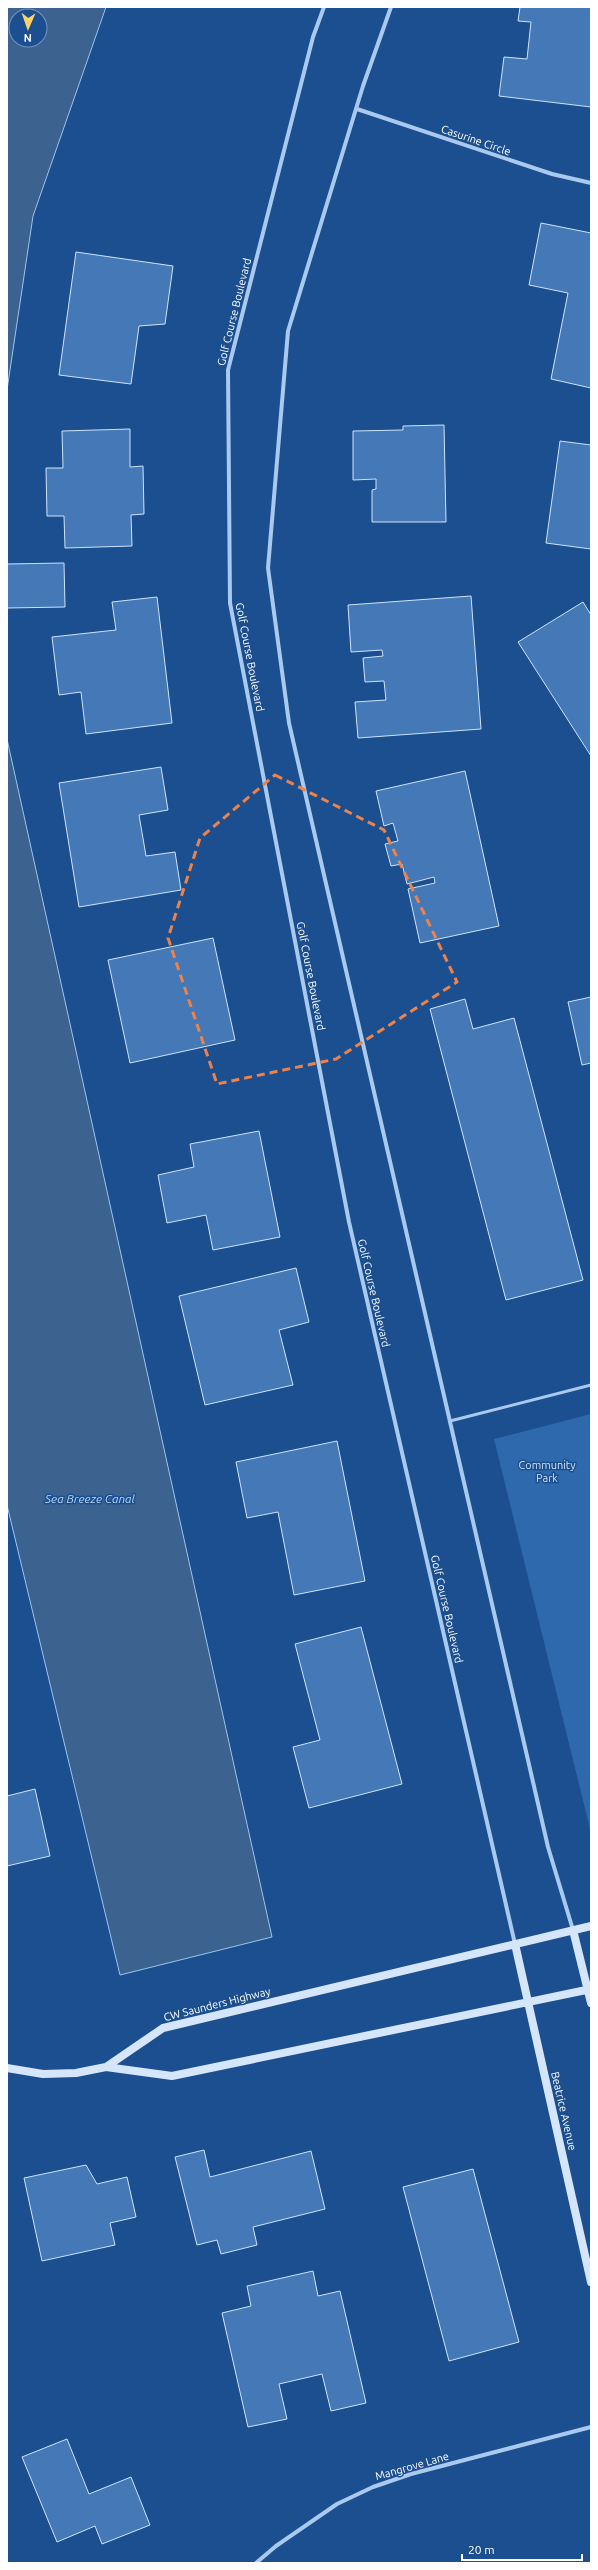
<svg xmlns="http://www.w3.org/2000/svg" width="598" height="2570" viewBox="0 0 598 2570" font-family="Ubuntu,sans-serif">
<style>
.green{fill:#2e69ad}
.water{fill:#3c6290;stroke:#9cc4f0;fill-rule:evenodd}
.building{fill:#4478b7;stroke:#cfe3fa}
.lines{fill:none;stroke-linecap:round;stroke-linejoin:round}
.lane{stroke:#a9c9ee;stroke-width:3}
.street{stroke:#a9c9ee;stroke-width:4}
.secondary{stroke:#d6e6fa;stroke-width:8}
.marked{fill:none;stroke:#ee8249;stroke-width:3;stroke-dasharray:8 5;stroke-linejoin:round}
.labels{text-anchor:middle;stroke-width:3;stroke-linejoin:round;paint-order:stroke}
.street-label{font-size:11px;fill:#fff;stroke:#1b4f8f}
.park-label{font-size:11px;fill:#cfe3fa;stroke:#1b4f8f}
.water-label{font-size:12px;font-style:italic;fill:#b5d3f5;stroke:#1b4f8f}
</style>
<rect width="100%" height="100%" fill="#1b4f8f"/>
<path class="green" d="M 591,1414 L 591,1833 L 494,1439 Z"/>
<path class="water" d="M 7,7 L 106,7 L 33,216 L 7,390 ZM 16,16 L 40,16 L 40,40 L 16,40 Z
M 7,739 L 272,1937 L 120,1975 L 7,1505 Z"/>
<path class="building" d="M 520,7 L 591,7 L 591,107 L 499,96 L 504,57 L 527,59 L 531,22 L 518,21 Z
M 541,223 L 591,233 L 591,388 L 551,379 L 568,293 L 529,285 Z
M 76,252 L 173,266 L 165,324 L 139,326 L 131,384 L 59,375 Z
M 444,425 L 446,522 L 372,522 L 372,490 L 376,489 L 376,479 L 353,480 L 353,431 L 403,430 L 403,426 Z
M 130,429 L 130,467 L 143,466 L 144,514 L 131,515 L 132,546 L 65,548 L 64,516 L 47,516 L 46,468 L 63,468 L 62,431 Z
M 560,441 L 591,445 L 591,549 L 546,543 Z
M 64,563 L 65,607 L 7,608 L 7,564 Z
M 471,596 L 481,729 L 358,738 L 355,702 L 386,700 L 384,681 L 365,682 L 363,658 L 383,656 L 382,650 L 351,652 L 348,605 Z
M 157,597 L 172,723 L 86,734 L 81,692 L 59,695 L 52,637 L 116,630 L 112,602 Z
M 583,602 L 591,615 L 591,756 L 518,642 Z
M 161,767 L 168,810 L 139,815 L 146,856 L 175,852 L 181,890 L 79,907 L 59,783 Z
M 465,771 L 499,926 L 420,943 L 408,889 L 435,883 L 434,877 L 407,884 L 402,864 L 391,866 L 385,844 L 398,841 L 393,823 L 384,826 L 376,791 Z
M 213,938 L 235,1040 L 130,1063 L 108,960 Z
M 591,997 L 591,1063 L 582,1065 L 568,1002 Z
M 465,999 L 473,1029 L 514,1018 L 583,1280 L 506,1300 L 430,1009 Z
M 259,1131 L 280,1237 L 213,1250 L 206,1215 L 167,1223 L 158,1175 L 194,1167 L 190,1144 Z
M 296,1268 L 309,1322 L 279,1330 L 293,1385 L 205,1405 L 179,1296 Z
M 337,1441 L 365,1581 L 294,1595 L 278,1512 L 247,1518 L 236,1462 Z
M 361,1627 L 402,1784 L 309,1808 L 293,1747 L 320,1740 L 295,1644 Z
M 35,1789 L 50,1856 L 7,1866 L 7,1796 Z
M 204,2150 L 210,2177 L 311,2151 L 325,2209 L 253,2227 L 257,2245 L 221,2254 L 217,2240 L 197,2245 L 175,2157 Z
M 86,2165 L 97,2184 L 127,2177 L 136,2217 L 110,2223 L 115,2245 L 42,2261 L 24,2178 Z
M 473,2169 L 519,2342 L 449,2361 L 403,2187 Z
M 313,2271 L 318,2296 L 340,2291 L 366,2403 L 331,2411 L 322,2374 L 279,2384 L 287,2419 L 248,2427 L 222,2313 L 251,2306 L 247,2286 Z
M 67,2439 L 89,2494 L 131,2477 L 150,2525 L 102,2544 L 95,2526 L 57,2542 L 22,2457 Z"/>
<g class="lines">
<path class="lane" d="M 450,1421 L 591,1385"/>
<path class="street" d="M 324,7 L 313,37 L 228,370 L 230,603 L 349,1222 L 515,1944
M 391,7 L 363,86 L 288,331 L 268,568 L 289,723 L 548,1847 L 573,1930
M 357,109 L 552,174 L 591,183
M 256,2563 L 276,2546 L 337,2504 L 373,2487 L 411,2474 L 591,2427"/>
<path class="secondary" d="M 573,1930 L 591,2003
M 515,1944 L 591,2282
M 106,2067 L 163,2028 L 591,1926
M 7,2068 L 43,2074 L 76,2073 L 106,2067 L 172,2076 L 591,1989"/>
</g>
<path class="marked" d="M 275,775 L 384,830 L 457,982 L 336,1059 L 217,1084 L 168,938 L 200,838 Z"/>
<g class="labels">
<g class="street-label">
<text transform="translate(476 140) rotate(19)" y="4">Casurine Circle</text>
<text transform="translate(234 312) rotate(-76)" y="4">Golf Course Boulevard</text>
<text transform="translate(250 657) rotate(79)" y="4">Golf Course Boulevard</text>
<text transform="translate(311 976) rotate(79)" y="4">Golf Course Boulevard</text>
<text transform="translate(374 1293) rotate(77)" y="4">Golf Course Boulevard</text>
<text transform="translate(447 1609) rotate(77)" y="4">Golf Course Boulevard</text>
<text transform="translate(217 2004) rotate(-14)" y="4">CW Saunders Highway</text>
<text transform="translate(564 2111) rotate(77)" y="4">Beatrice Avenue</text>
<text transform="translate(412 2466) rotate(-16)" y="4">Mangrove Lane</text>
</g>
<g class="park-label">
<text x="547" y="1469">Community<tspan x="547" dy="13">Park</tspan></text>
</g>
<g class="water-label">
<text x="90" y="1503">Sea Breeze Canal</text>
</g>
</g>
<rect width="598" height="2570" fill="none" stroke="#ffffff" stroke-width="16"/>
<g transform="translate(28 28) rotate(182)"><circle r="19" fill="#1b4f8f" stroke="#7695bc"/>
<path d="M0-3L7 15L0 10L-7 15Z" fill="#ffd166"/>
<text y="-6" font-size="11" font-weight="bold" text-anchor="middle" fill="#ffffff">N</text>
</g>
<path d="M462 2554v6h120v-6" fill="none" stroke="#ffffff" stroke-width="2"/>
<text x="468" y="2554" font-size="12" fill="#ffffff" stroke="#1b4f8f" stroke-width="3" paint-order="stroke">20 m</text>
</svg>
